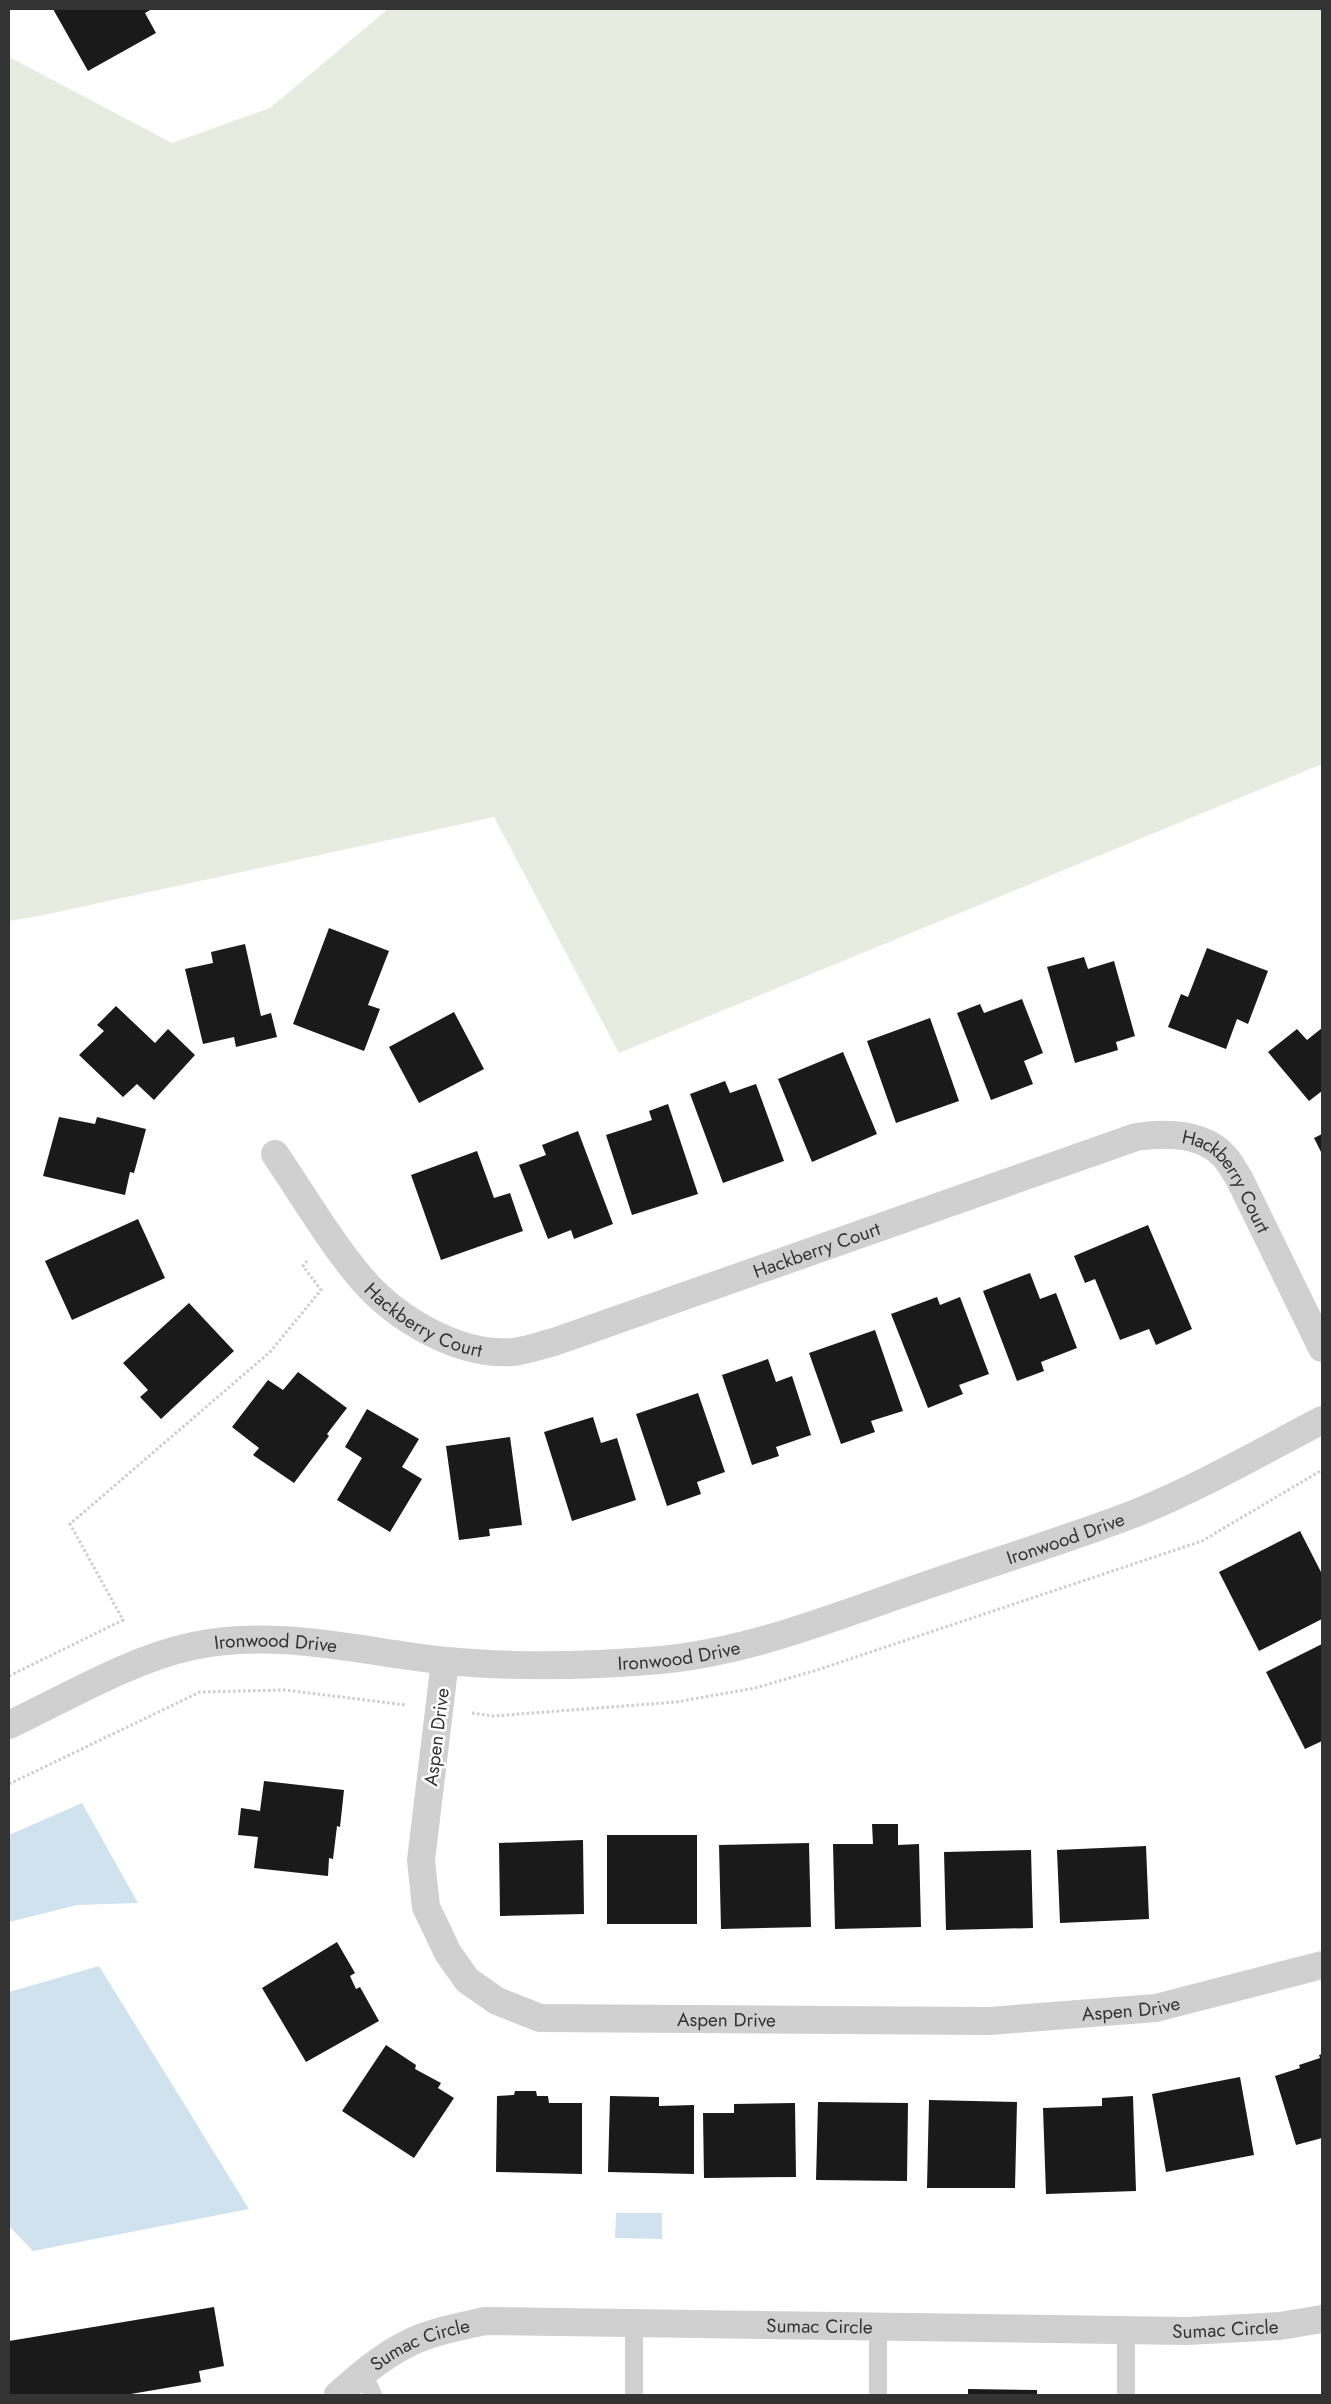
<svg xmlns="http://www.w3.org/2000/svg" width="1331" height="2404" viewBox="0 0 1331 2404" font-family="Jost,sans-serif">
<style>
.green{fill:#e6ecdf}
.water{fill:#cfe2ee}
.building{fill:#1a1a1a}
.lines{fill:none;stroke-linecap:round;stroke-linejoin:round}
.path{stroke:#cdcdcd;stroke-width:3;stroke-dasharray:2.5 2.5;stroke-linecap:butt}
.lane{stroke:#d0d0d0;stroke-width:18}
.street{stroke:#d0d0d0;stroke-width:28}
.labels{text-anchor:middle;stroke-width:5;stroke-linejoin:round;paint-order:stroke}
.street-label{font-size:19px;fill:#333;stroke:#fff}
</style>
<rect width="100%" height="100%" fill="#fff"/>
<path class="green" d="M 388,9 L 1322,9 L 1322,764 L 619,1053 L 494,817 L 39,916 L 9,921 L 9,57 L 172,143 L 270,108 Z"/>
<path class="water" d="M 82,1803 L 138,1903 L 77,1905 L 9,1922 L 9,1835 Z
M 99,1966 L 249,2209 L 33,2251 L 9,2226 L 9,1992 Z
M 616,2213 L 662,2213 L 662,2239 L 615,2238 Z"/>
<path class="building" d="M 53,9 L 152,9 L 145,13 L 156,33 L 88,71 Z
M 329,928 L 389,951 L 368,1005 L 380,1009 L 364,1051 L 293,1024 Z
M 245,944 L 261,1016 L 271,1013 L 277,1037 L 236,1047 L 234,1037 L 203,1044 L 185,969 L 213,963 L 211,952 Z
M 1207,948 L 1268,971 L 1248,1024 L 1237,1019 L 1226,1049 L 1168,1027 L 1181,994 L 1188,997 Z
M 1084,957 L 1088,969 L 1114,961 L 1135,1036 L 1116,1042 L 1118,1050 L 1075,1063 L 1047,967 Z
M 1022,999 L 1043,1053 L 1024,1061 L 1033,1084 L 991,1100 L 957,1013 L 980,1004 L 984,1013 Z
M 116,1006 L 155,1043 L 168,1029 L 195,1055 L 154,1100 L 137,1084 L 123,1097 L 79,1055 L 104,1031 L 97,1025 Z
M 454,1012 L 484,1069 L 419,1103 L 389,1047 Z
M 930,1018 L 959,1101 L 896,1123 L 867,1041 Z
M 1322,1028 L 1322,1091 L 1309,1101 L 1268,1052 L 1297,1029 L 1307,1040 Z
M 843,1052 L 877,1134 L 812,1162 L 778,1079 Z
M 725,1081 L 730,1093 L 756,1084 L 784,1161 L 723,1183 L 690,1094 Z
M 668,1104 L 698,1194 L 632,1215 L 606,1135 L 652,1120 L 649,1111 Z
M 59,1117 L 95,1124 L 97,1117 L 146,1129 L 134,1173 L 130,1172 L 125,1195 L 43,1176 Z
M 578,1131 L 613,1224 L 574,1239 L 571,1230 L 548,1239 L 519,1165 L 546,1155 L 542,1145 Z
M 1322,1134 L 1322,1154 L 1314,1138 Z
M 477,1151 L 494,1198 L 510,1193 L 523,1231 L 441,1260 L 411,1175 Z
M 138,1219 L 165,1278 L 72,1320 L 45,1261 Z
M 1148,1225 L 1192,1329 L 1156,1345 L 1149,1329 L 1120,1340 L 1095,1279 L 1085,1283 L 1074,1256 Z
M 1030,1273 L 1040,1299 L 1056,1293 L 1077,1348 L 1041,1362 L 1044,1371 L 1017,1381 L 983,1291 Z
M 937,1297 L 940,1305 L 960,1297 L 989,1374 L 959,1385 L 963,1394 L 928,1408 L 891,1314 Z
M 189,1303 L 234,1351 L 161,1419 L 140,1397 L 148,1390 L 123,1363 Z
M 875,1330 L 903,1411 L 871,1421 L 875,1432 L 841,1444 L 809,1353 Z
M 768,1359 L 776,1382 L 792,1376 L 811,1435 L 776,1447 L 779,1456 L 752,1465 L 722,1375 Z
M 298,1372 L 347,1408 L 327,1434 L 329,1436 L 294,1483 L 253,1455 L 259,1448 L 232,1427 L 268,1380 L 283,1390 Z
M 698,1393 L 725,1472 L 697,1482 L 701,1494 L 667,1506 L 636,1414 Z
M 367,1409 L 419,1439 L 402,1467 L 422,1479 L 390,1532 L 337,1500 L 362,1458 L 345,1447 Z
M 593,1417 L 601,1443 L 617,1438 L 636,1500 L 572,1521 L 544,1432 Z
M 510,1437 L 522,1525 L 489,1529 L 490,1536 L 459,1540 L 446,1446 Z
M 1300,1531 L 1322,1574 L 1322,1619 L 1259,1651 L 1219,1572 Z
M 1322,1644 L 1322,1741 L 1305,1749 L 1266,1672 Z
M 264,1781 L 344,1790 L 340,1827 L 337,1826 L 333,1859 L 329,1858 L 328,1876 L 254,1868 L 258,1837 L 238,1835 L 241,1808 L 260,1811 Z
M 872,1824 L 898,1824 L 898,1845 L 919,1844 L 921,1927 L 835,1929 L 833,1844 L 873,1844 Z
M 607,1835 L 697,1835 L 697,1924 L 607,1924 Z
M 583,1840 L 584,1914 L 500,1916 L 499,1843 Z
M 809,1843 L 811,1927 L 721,1929 L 719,1845 Z
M 1146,1846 L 1149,1919 L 1060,1923 L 1057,1850 Z
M 1031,1850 L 1033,1928 L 946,1930 L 944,1852 Z
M 337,1942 L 355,1973 L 350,1976 L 356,1989 L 360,1987 L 379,2021 L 306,2062 L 262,1988 Z
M 386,2045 L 416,2065 L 415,2069 L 441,2083 L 438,2088 L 454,2098 L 414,2158 L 342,2111 Z
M 1322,2054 L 1322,2138 L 1296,2145 L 1275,2076 L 1300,2068 L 1299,2065 L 1320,2058 L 1319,2055 Z
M 1240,2077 L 1254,2155 L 1166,2172 L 1152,2094 Z
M 515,2091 L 536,2091 L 537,2096 L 548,2096 L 549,2103 L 582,2103 L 582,2174 L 496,2172 L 497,2096 L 514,2095 Z
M 610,2096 L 659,2097 L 659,2106 L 694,2105 L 694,2174 L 608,2172 Z
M 1133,2096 L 1136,2191 L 1046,2194 L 1043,2108 L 1102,2106 L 1102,2098 Z
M 929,2100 L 1017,2102 L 1015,2188 L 927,2188 Z
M 818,2102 L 908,2103 L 907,2181 L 816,2180 Z
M 795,2103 L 796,2177 L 704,2178 L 703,2113 L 734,2113 L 734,2104 Z
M 214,2307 L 224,2366 L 199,2371 L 201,2382 L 125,2395 L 9,2395 L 9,2341 Z
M 968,2389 L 1037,2390 L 1037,2395 L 968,2395 Z"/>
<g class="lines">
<path class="path" d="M 9,1676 L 123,1620 L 70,1524 L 270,1352 L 321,1290 L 303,1266 L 307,1261
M 472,1713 L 494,1716 L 676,1702 L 755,1688 L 817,1670 L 1202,1541 L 1322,1470
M 9,1784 L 200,1692 L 285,1690 L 406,1705"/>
<path class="lane" d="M 634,2323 L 634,2395
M 363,2373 L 373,2395
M 878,2395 L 878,2326
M 1126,2395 L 1126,2330"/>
<g class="street">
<path id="s1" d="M 275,1154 C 303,1195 329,1240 361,1278 C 396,1319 458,1356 513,1352 C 526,1351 541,1345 554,1342 L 1136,1137 C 1164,1133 1202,1132 1224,1156 C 1230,1162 1234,1171 1239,1178 L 1322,1348"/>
<path id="s2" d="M 445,1661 L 421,1860 L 426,1907 L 448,1953 L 467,1980 L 497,2001 L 540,2018 L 989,2021 L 1156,2008 L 1322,1965"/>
<path id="s3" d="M 9,1725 C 66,1698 131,1659 193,1646 C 278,1628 362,1652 447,1661 C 519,1668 589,1666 661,1660 C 746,1652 827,1620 907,1592 C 983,1565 1061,1542 1136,1513 C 1200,1487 1261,1452 1322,1420"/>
<path id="s4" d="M 338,2395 C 359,2376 381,2357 407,2344 C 430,2332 459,2327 485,2321 L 1187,2331 L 1280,2326 L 1322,2319"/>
</g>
</g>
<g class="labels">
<g class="street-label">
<text dy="7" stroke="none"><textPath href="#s1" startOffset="1098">Hackberry Court</textPath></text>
<text dy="7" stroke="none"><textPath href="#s1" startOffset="646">Hackberry Court</textPath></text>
<text dy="7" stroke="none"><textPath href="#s1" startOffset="228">Hackberry Court</textPath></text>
<text dy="7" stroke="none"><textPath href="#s3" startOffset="1094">Ironwood Drive</textPath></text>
<text dy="7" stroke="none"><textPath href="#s3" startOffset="284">Ironwood Drive</textPath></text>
<text dy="7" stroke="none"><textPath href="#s3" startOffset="689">Ironwood Drive</textPath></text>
<text transform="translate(436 1737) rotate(-83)" y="7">Aspen Drive</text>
<text dy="7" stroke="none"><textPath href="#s2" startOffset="1006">Aspen Drive</textPath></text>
<text dy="7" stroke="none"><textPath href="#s2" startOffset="601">Aspen Drive</textPath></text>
<text dy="7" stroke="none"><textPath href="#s4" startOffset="502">Sumac Circle</textPath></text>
<text dy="7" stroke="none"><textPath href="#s4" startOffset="908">Sumac Circle</textPath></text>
<text dy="7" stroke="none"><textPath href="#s4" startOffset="98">Sumac Circle</textPath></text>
</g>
</g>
<rect width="1331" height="2404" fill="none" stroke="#333333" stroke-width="20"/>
</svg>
